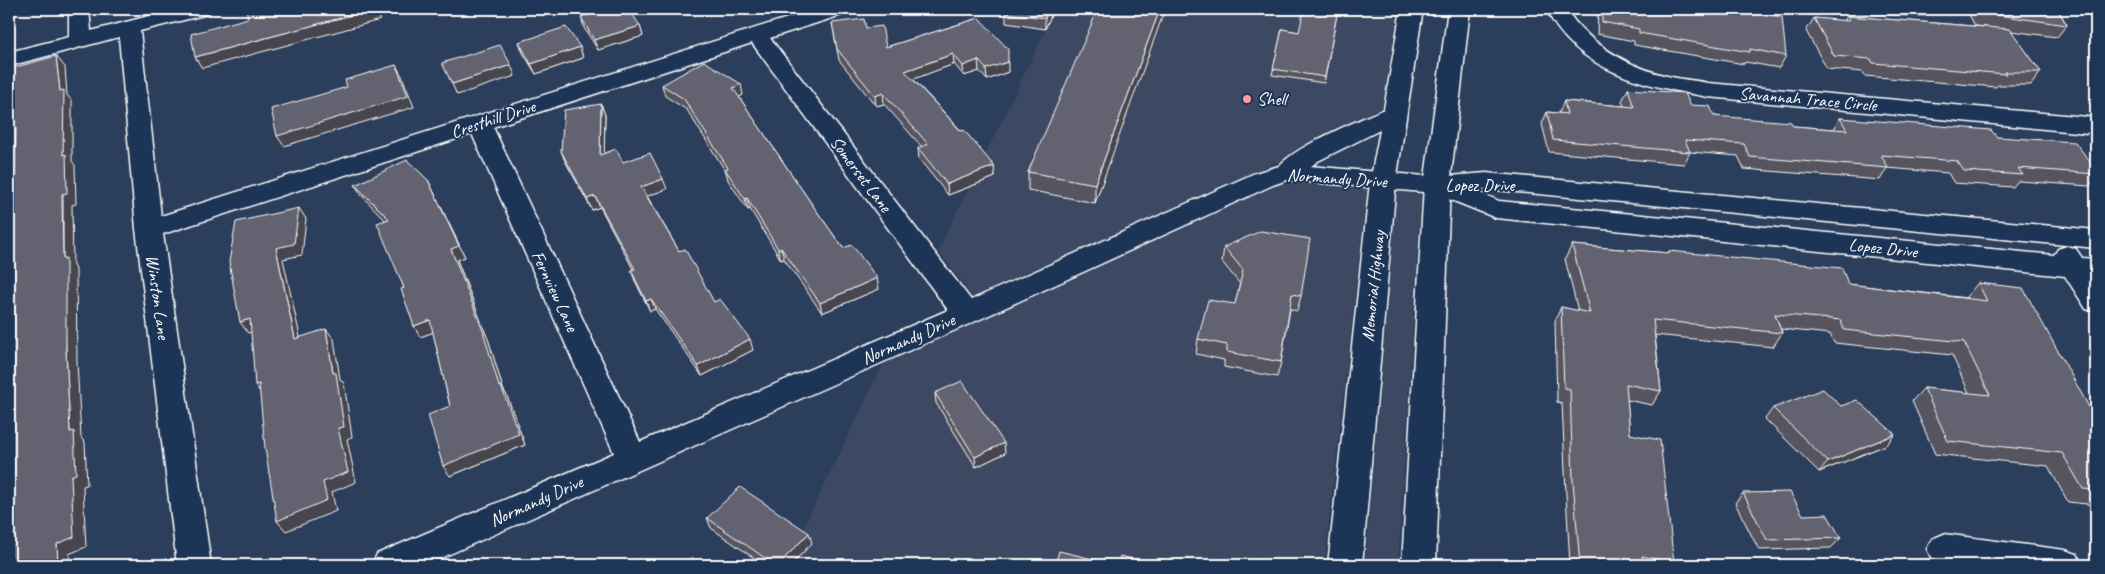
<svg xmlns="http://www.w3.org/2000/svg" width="2105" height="574" viewBox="0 0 2105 574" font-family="Caveat,sans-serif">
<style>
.built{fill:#3c4962}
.water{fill:#466f8d;stroke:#90a9bb}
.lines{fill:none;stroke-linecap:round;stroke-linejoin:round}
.minor-casing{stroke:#fff;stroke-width:3}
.major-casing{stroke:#fff;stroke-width:3}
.minor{fill:#1d3557;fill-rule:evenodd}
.major{fill:#1d3557;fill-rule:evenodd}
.wall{fill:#56545f;stroke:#fff}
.shaded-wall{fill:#46454e;stroke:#fff}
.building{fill:#64626f;stroke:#fff}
.poi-dot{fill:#ff9aa2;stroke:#1d3557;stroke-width:2}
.labels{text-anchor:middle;stroke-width:4;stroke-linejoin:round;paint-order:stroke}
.poi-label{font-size:18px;fill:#fff;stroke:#1d3557;text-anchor:start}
.street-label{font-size:18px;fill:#fff;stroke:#1d3557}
</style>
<rect width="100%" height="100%" fill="#2b3e5c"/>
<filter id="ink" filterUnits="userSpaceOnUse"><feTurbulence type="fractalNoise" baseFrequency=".02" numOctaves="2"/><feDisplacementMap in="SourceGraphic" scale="10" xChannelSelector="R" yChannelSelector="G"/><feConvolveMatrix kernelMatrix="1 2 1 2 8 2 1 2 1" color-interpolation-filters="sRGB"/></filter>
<g filter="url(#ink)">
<path class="built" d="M 1056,9 L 1399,9 L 1382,107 L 1299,148 L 1279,162 L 1271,162 L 1271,165 L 973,297 L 938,251 Z
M 1293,181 L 1367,189 L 1324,565 L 785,565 L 883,364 L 1282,183 L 1288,185 Z
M 1397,192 L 1421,194 L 1398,565 L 1365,565 Z"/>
<path class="water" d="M 1791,9 L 1934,9 L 1925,16 L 1906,16 Z"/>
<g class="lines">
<g class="minor-casing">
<path id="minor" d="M 69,9 L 89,9 L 91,31 L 176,9 L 211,9 L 208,14 L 140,31 L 161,216 L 816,9 L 847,9 L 845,14 L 770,38 L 971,300 L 1255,173 L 1286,164 L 1437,177 L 1486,173 L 2096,230 L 2096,248 L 1486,189 L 1474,190 L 1499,201 L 2054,255 L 2058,249 L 2067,246 L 2076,249 L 2082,258 L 2096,259 L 2096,312 L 2086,309 L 2065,276 L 1496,218 L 1434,193 L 1287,180 L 1273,185 L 976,321 L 425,565 L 372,565 L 377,554 L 614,453 L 472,134 L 163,234 L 211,565 L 177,565 L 136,229 L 119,37 L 9,66 L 9,52 L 69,37 ZM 752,43 L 948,310 L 640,442 L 493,127 Z
M 1546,9 L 1566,9 C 1587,42 1625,65 1663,75 C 1677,79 1693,80 1708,83 L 2087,117 L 2095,120 L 2096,129 L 2087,133 L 1708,97 C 1645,85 1578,73 1546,9 Z
M 1944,534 L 2065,550 L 2077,554 L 2082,565 L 1944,564 L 1932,559 L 1927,549 L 1932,539 Z"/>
</g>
<g class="major-casing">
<path id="major" d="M 1401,9 L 1423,9 L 1396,182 L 1362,565 L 1328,565 L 1370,182 L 1380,130 L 1318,161 L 1295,178 L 1286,180 L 1277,178 L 1274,172 C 1289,148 1356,122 1384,109 Z
M 1448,9 L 1470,9 L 1450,185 L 1436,565 L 1402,565 L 1424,185 Z"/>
</g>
<use href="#minor" class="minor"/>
<use href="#major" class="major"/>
</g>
<path class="wall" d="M 1008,9 L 1054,9 L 1045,29 L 1006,23 L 1006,13 Z
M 1338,9 L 1324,83 L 1272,75 L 1282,29 L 1299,32 Z
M 1598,9 L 1744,9 L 1744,11 L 1786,56 L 1779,68 L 1745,62 L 1744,64 L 1634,45 L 1634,41 L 1597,34 Z
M 1966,9 L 2061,9 L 2059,11 L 2067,25 L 2057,37 L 2011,31 L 2041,72 L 2031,85 L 1998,85 L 1996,87 L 1865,76 L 1863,72 L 1827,69 L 1806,31 L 1814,18 L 1844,21 L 1847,16 L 1986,27 L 1975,26 Z
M 581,17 L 640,26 L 643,36 L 598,50 L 584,28 Z
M 979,18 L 1008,72 L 987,80 L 979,71 L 964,76 L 954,64 L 913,79 L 994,166 L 995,177 L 948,195 L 919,159 L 918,148 L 922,147 L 884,104 L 876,106 L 839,60 L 832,23 L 866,28 L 886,47 Z
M 519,42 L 580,47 L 583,58 L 536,74 L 523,53 Z
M 662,85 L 743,95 L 739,97 L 811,203 L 843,248 L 879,289 L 822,313 L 784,259 L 781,260 L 750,209 L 748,210 L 728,180 L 726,172 L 687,110 L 665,96 Z
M 1628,89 L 1690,105 L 1714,116 L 1793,126 L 1834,129 L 1840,118 L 1997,137 L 2096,170 L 2096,179 L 2089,186 L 2018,181 L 2013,187 L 1954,183 L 1948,173 L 1887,168 L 1880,180 L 1744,169 L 1738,156 L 1690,152 L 1684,164 L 1549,152 L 1542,124 L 1547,112 L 1559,113 L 1564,101 L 1624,106 L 1622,101 Z
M 601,104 L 605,115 L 604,154 L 623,162 L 667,189 L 647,196 L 679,251 L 714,302 L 753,350 L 702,376 L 655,309 L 650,311 L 635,281 L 631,270 L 633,269 L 600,207 L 592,210 L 565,161 L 561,151 Z
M 1028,172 L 1104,177 L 1095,203 L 1028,190 Z
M 428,180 L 465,257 L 457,260 L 489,342 L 503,389 L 507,396 L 525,445 L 450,476 L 450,406 L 433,332 L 420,337 L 414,326 L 385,220 L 362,196 L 355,185 Z
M 1572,245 L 1668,253 L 1669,251 L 1848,284 L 1967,298 L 1966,297 L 1978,283 L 2089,407 L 2096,408 L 2096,505 L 2068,502 L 2048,466 L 1935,454 L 1912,401 L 1924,388 L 1969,393 L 1952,355 L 1834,343 L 1830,334 L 1781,329 L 1782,333 L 1773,347 L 1655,335 L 1661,391 L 1652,405 L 1627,400 L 1630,434 L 1674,563 L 1672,565 L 1570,565 L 1566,494 L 1562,403 L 1557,402 L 1555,321 L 1561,307 L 1578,311 L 1565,259 Z
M 1224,247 L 1301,296 L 1297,311 L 1290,309 L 1281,362 L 1277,377 L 1224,367 L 1224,360 L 1196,354 L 1198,339 L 1235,304 L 1240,284 L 1222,262 Z
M 935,393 L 1005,453 L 976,467 L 936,403 Z
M 1841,406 L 1895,434 L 1886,445 L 1819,472 L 1765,419 L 1773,408 Z
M 1743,493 L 1803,515 L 1841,538 L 1831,548 L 1759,550 L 1735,503 Z
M 707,518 L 812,543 L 791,565 L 764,565 L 711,528 Z"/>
<path class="shaded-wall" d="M 374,9 L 375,9 L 380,20 L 202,68 L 195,57 Z
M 1049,9 L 1054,9 L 1045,29 L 1045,18 Z
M 1160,9 L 1165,9 L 1095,203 L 1095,184 Z
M 640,26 L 643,36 L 598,50 L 594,40 Z
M 580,47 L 583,58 L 536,74 L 531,64 Z
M 953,54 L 954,64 L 906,82 L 905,71 Z
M 56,56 L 65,67 L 67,95 L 72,101 L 72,161 L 75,165 L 76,204 L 72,205 L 73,266 L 76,269 L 77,361 L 81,438 L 85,442 L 87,485 L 83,486 L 86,547 L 69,554 L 70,565 L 58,565 L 57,544 L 71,476 L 70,432 L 66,350 L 63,259 L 63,155 L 60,91 Z
M 978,60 L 979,71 L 964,76 L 963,66 Z
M 1008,60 L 1008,72 L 987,80 L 986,69 Z
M 396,65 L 402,76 L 414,107 L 284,146 L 277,136 Z
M 511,65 L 515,76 L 457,95 L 452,84 Z
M 741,84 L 743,95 L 736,99 L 733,88 Z
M 883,93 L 884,104 L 876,106 L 875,96 Z
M 601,104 L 605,115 L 604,166 L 600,155 Z
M 16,128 L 17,142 L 9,132 L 9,130 Z
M 994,166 L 995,177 L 948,195 L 947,184 Z
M 663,179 L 667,189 L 645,197 L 641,187 Z
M 428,180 L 465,257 L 457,260 L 489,342 L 503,389 L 507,396 L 525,445 L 450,476 L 443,466 L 499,386 L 451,249 Z
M 595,196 L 600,207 L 592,210 L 587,199 Z
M 747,198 L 750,209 L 748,210 L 745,199 Z
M 299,208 L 306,219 L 302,255 L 283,259 L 303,350 L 295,339 L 276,248 Z
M 781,248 L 784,259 L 781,260 L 778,249 Z
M 877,278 L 879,289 L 822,313 L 820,303 Z
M 651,299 L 655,309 L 650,311 L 646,301 Z
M 250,319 L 258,330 L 248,333 L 240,322 Z
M 430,320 L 437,331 L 420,337 L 414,326 Z
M 326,329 L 334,339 L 340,379 L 344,383 L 352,437 L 347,439 L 356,482 L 332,492 L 336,511 L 286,531 L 277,521 L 338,428 L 333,373 Z
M 750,339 L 753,350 L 702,376 L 698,366 Z
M 259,384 L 263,396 L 255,385 Z
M 1895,434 L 1886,445 L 1819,472 L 1828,462 Z
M 1004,443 L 1005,453 L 976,467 L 975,457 Z
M 809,533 L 812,543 L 791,565 L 778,565 Z"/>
<path class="building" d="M 246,9 L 374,9 L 195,57 L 191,34 L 248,18 Z
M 608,9 L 629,9 L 640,26 L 594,40 L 581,17 Z
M 1008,9 L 1049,9 L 1045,18 L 1006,13 Z
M 1098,9 L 1160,9 L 1095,184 L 1028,172 Z
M 1304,9 L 1338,9 L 1325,77 L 1273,69 L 1282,29 L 1299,32 Z
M 1602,9 L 1744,9 L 1744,11 L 1782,17 L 1786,56 L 1750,49 L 1750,52 L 1639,33 L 1639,29 L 1602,22 Z
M 1981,9 L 2057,9 L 2067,25 L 1984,13 Z
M 1847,16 L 2010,29 L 2041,72 L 2004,72 L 2006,74 L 1873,63 L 1871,59 L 1834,56 L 1814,18 L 1850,21 Z
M 979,18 L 1008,49 L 1008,62 L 986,69 L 978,60 L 963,66 L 953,54 L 905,71 L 961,131 L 964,130 L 994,166 L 947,184 L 918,148 L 928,144 L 883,93 L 875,96 L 837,49 L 832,23 L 864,19 L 866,28 L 882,26 L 886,47 Z
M 566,27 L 580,47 L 531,64 L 519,42 Z
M 500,45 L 511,65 L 452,84 L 442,63 Z
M 56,56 L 60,91 L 64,90 L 63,155 L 66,154 L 67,193 L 62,194 L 63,259 L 66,258 L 66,350 L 70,432 L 74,431 L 76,474 L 71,476 L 74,537 L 57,544 L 58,565 L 9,565 L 9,219 L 14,217 L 16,128 L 9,130 L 10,97 L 9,97 L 9,69 Z
M 704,61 L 741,84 L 733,88 L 811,203 L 843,248 L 852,245 L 877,278 L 820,303 L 781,248 L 778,249 L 747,198 L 745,199 L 725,169 L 728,168 L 684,99 L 662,85 Z
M 396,65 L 408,96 L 277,136 L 271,109 L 347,87 L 345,80 Z
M 1628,89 L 1685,93 L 1690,105 L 1710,106 L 1714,116 L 1791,122 L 1793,126 L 1847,130 L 1840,118 L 1991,130 L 1997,137 L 2075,142 L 2096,170 L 2096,174 L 2018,168 L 2023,175 L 1964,171 L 1957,161 L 1881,155 L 1888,168 L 1750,157 L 1744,144 L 1685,140 L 1690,152 L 1553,140 L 1547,112 L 1567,114 L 1564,101 L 1634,107 Z
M 601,104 L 600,155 L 616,149 L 623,162 L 650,153 L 663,179 L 641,187 L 679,251 L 685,249 L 714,302 L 720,299 L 750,339 L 698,366 L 651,299 L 646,301 L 631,270 L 635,269 L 595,196 L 587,199 L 561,151 L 564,110 Z
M 407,160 L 428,180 L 459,246 L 451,249 L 483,331 L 499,386 L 501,386 L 519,434 L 443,466 L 428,415 L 450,406 L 430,320 L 414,326 L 401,289 L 404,288 L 377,223 L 389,219 L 355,185 Z
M 299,208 L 294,244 L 276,248 L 295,339 L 326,329 L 333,373 L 336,373 L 344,427 L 338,428 L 348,472 L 323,482 L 327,500 L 277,521 L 265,448 L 259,384 L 255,385 L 250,319 L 240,322 L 229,262 L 236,222 Z
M 1261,231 L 1310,239 L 1301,296 L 1292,294 L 1281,362 L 1227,352 L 1227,345 L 1198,339 L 1208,300 L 1235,304 L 1243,270 L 1224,247 Z
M 1572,245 L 1670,253 L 1669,251 L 1842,268 L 1848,284 L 1987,301 L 1978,283 L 2023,288 L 2089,407 L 2096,408 L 2096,490 L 2083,489 L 2062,453 L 1948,441 L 1924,388 L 1990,395 L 1964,342 L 1844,330 L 1841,320 L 1775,314 L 1782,333 L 1653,320 L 1661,391 L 1626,384 L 1630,434 L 1660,440 L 1674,563 L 1642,556 L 1643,565 L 1580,565 L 1573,481 L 1570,389 L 1564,388 L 1561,307 L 1590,313 Z
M 962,381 L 1004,443 L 975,457 L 935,393 Z
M 1823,389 L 1841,406 L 1857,400 L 1895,434 L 1828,462 L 1773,408 Z
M 740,487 L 809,533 L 778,565 L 775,565 L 707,518 Z
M 1790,492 L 1803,515 L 1827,514 L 1841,538 L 1767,540 L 1743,493 Z
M 1059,551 L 1118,565 L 1120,556 L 1155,564 L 1155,565 L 1055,565 Z"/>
</g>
<circle class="poi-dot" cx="1247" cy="99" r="5"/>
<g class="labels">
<g class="poi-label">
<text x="1257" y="105">Shell</text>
</g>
<g class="street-label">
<text transform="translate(1808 99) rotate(5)" y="6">Savannah Trace Circle</text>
<text transform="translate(493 119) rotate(-18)" y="6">Cresthill Drive</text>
<text transform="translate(861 174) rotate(53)" y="6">Somerset Lane</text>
<text transform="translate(1337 178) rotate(4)" y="6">Normandy Drive</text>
<text x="1480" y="191">Lopez Drive</text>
<text transform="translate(1883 248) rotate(6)" y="6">Lopez Drive</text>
<text transform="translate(1373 286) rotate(-84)" y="6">Memorial Highway</text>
<text transform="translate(555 291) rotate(65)" y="6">Fernview Lane</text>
<text transform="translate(158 297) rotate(82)" y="6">Winston Lane</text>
<text transform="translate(908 339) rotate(-24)" y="6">Normandy Drive</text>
<text transform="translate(536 501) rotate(-24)" y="6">Normandy Drive</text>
</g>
</g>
<rect width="2105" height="574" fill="none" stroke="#1d3557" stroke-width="30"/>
<rect x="15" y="15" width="2075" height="544" fill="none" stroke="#fff" stroke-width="2" filter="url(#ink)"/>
</svg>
